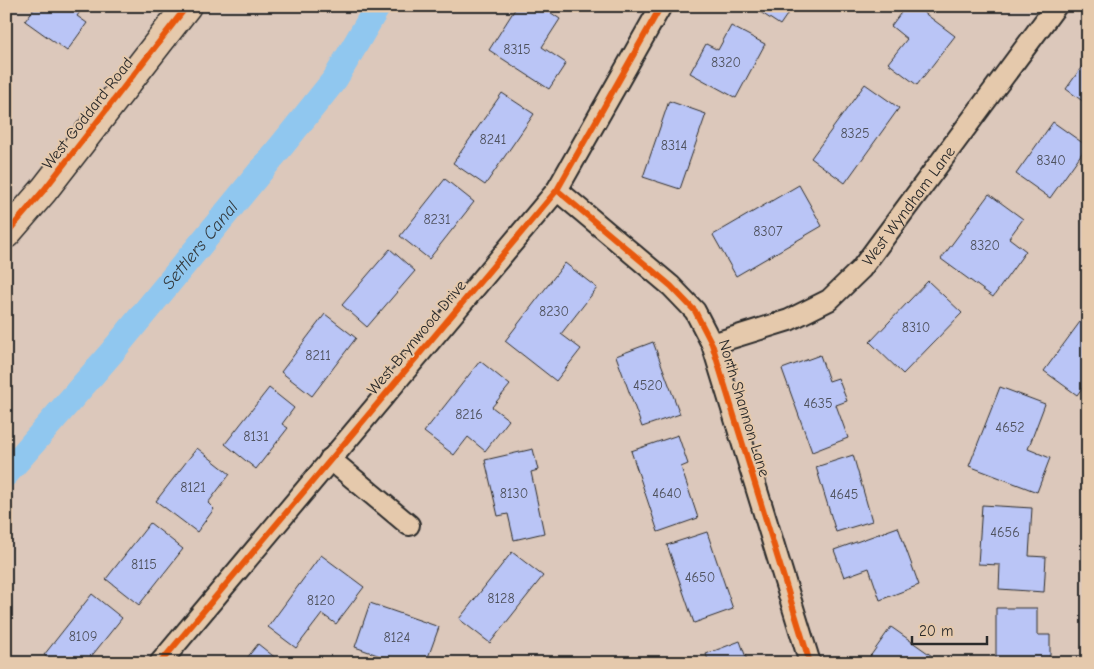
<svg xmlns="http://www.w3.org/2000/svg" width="1094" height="669" viewBox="0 0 1094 669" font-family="'Comic Neue',sans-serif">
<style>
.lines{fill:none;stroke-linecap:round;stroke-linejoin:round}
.canal{stroke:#90c7ef;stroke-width:26}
.building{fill:#bac5f6;stroke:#2b2b2b}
.street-casing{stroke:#2b2b2b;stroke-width:24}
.secondary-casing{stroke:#2b2b2b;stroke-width:31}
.street{stroke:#e5c9ac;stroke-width:20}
.secondary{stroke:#e5c9ac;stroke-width:28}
.cycleway-casing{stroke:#e5c9ac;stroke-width:9}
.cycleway{stroke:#e8590c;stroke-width:6}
.labels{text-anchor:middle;stroke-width:4;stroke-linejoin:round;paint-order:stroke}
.number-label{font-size:14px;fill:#4f525e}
.street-label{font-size:16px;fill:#2b2b2b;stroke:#e5c9ac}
.water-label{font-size:18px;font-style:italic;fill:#353b3f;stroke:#e5c9ac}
</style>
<rect width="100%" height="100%" fill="#dcc8bb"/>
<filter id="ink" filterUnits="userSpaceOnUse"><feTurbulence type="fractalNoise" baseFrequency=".02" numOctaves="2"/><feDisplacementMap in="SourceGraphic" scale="10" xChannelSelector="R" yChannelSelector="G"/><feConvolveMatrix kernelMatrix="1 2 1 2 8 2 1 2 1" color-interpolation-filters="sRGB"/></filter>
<g filter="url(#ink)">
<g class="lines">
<path class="canal" id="s1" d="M 6,474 L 112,352 L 283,144 L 335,79 L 378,6"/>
</g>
<path class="building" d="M 36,6 L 84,6 L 77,16 L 87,23 L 67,51 L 25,21 Z
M 517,6 L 541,6 L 560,19 L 542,47 L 566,63 L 549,89 L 489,50 Z
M 751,6 L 793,6 L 780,25 Z
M 906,6 L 915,6 L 955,36 L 917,85 L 888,63 L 907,39 L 891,26 Z
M 731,26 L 765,44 L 736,98 L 690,73 L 706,44 L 718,50 Z
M 1088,58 L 1088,105 L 1066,89 Z
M 865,84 L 899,108 L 845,183 L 811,158 Z
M 502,93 L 534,114 L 485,185 L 453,163 Z
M 669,101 L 706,114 L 680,189 L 643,177 Z
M 1053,122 L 1087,146 L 1050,198 L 1016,174 Z
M 445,179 L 474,202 L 429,259 L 400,236 Z
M 799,185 L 822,226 L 736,276 L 713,235 Z
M 989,194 L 1023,219 L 1009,238 L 1026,251 L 993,297 L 941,259 Z
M 390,249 L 415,271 L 367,327 L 342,305 Z
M 565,263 L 597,288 L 561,334 L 581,349 L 556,381 L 505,341 Z
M 928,281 L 962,313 L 903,374 L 870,342 Z
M 1088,311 L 1088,380 L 1077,395 L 1044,371 Z
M 325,314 L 356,338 L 312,396 L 281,372 Z
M 653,342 L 680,414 L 642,427 L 616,356 Z
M 820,355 L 829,381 L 838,378 L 847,401 L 836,405 L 848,438 L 812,452 L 782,369 Z
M 480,361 L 510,385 L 492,407 L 509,420 L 485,451 L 468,437 L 454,455 L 424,432 Z
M 1000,387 L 1045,404 L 1028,449 L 1050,458 L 1037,492 L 969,466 Z
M 269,388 L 294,408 L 282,424 L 288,428 L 256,469 L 225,444 Z
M 678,435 L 688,464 L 681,467 L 698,518 L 658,532 L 631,451 Z
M 197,448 L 230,474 L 208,503 L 214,509 L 197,532 L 156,501 Z
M 533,449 L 538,470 L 531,472 L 544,533 L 514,540 L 508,514 L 498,516 L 485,460 Z
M 853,455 L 872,521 L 836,532 L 816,467 Z
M 982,505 L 1032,508 L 1029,556 L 1046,557 L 1044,592 L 999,589 L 1000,565 L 978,564 Z
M 150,523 L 183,549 L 139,605 L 106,579 Z
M 898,527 L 919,585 L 880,600 L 869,568 L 844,577 L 834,550 Z
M 707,532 L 733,609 L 694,623 L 667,545 Z
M 512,552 L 543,576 L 490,643 L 459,619 Z
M 321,555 L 364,587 L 336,624 L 322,614 L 296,648 L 268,627 Z
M 92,594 L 122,618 L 86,663 L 54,663 L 44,655 Z
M 370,603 L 439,627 L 426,663 L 400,663 L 355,647 Z
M 996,608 L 1037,608 L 1037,635 L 1050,635 L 1050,663 L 996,663 Z
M 891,627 L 942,663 L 876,663 L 869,658 Z
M 740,641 L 748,663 L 709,663 L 706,654 Z
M 258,644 L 282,663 L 243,663 Z"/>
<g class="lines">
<g class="street-casing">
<g id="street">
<path d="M 557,190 L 671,286 L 695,311 L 712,344 L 810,663"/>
<path id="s2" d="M 712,344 L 789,320 L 829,300 L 861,269 L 1056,6"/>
<path d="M 330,459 L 409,525"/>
<path d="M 160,663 L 557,190 L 661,6"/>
</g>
</g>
<g class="secondary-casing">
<path id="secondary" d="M 6,234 L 44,190 L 187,6"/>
</g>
<use href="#street" class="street"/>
<use href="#secondary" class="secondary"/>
<g class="cycleway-casing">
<path id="cycleway" d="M 557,190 L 671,286 L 695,311 L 712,344 L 810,663
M 6,234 L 44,190 L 187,6
M 160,663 L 557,190 L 661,6"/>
</g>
<use href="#cycleway" class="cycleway"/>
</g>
</g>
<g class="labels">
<g class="number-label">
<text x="517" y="54">8315</text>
<text x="726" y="67">8320</text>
<text x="855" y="138">8325</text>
<text x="493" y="144">8241</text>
<text x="674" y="150">8314</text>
<text x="1051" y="165">8340</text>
<text x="437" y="224">8231</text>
<text x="768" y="236">8307</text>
<text x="985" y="250">8320</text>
<text x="554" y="316">8230</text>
<text x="916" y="332">8310</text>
<text x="318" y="360">8211</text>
<text x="648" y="390">4520</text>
<text x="818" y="408">4635</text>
<text x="469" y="419">8216</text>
<text x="1010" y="432">4652</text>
<text x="256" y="441">8131</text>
<text x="193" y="492">8121</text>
<text x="514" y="498">8130</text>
<text x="667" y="498">4640</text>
<text x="844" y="499">4645</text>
<text x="1005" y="537">4656</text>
<text x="144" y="569">8115</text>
<text x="700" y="582">4650</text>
<text x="501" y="603">8128</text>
<text x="321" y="605">8120</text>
<text x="83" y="641">8109</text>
<text x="397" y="642">8124</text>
</g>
<g class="street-label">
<text transform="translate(87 113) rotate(-52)" y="6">West Goddard Road</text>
<text dy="6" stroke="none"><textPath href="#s2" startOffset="249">West Wyndham Lane</textPath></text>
<text transform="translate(416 337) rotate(-50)" y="6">West Brynwood Drive</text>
<text transform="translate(745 408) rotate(73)" y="6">North Shannon Lane</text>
</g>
<g class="water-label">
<text dy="6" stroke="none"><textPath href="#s1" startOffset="300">Settlers Canal</textPath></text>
</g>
</g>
<rect width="1094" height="669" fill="none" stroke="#e5c9ac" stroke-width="25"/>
<rect x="12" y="12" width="1069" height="644" fill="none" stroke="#2b2b2b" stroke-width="2" filter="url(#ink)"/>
<path d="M912 636v8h75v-8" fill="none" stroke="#2b2b2b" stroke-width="2.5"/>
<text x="919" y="636" font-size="15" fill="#2b2b2b" stroke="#e5c9ac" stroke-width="4" paint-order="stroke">20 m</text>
</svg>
